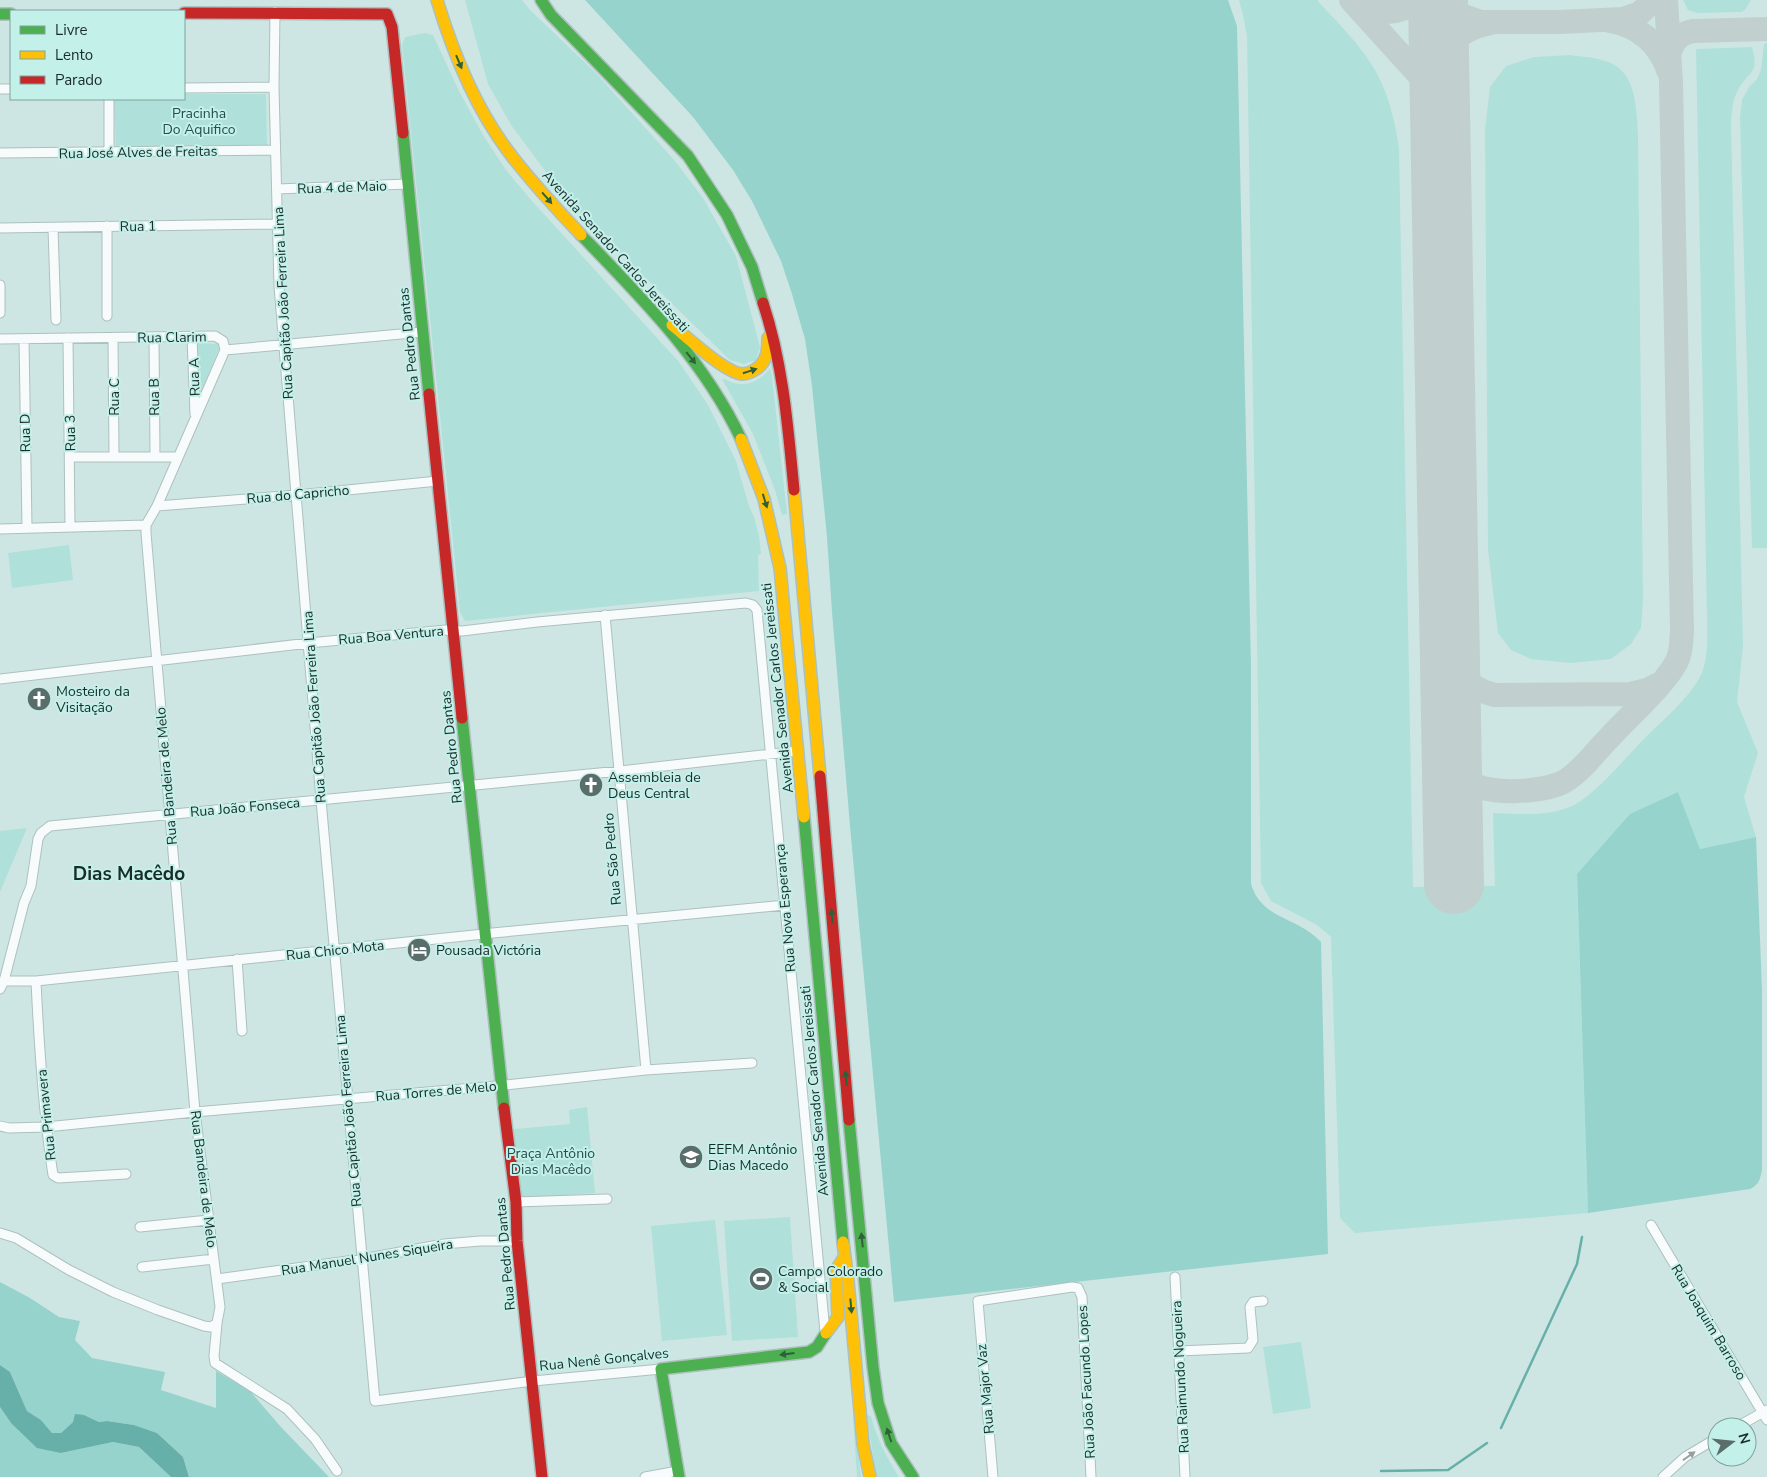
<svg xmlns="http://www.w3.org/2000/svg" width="1767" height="1477" viewBox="0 0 1767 1477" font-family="'Nunito Sans',sans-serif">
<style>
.green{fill:#b0e0da}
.forest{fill:#96d3cc}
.water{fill:#67b0a9}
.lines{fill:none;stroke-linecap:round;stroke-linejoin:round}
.stream{stroke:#67b0a9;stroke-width:2.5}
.taxiway{stroke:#c1d0ce;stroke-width:24}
.runway{stroke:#c1d0ce;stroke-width:60}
.street-casing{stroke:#adc0be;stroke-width:11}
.fast-casing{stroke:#adc0be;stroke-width:14}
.slow-casing{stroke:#adc0be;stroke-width:14}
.jam-casing{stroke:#adc0be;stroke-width:14}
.street{stroke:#f8fbfb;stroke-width:9}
.fast{stroke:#4caf50;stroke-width:11}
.slow{stroke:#ffc107;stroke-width:11}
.jam{stroke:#c62828;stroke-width:11}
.oneway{fill:#2e6039}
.oneway2{fill:#949e9d}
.labels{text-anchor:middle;stroke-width:4;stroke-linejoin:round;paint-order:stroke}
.park-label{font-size:14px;fill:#264f4b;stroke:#c4f0ea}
.street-label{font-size:14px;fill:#1a2c2a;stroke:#c4f0ea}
.poi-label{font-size:14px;fill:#1a2c2a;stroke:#c4f0ea;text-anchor:start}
.district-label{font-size:19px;font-weight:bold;fill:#1a2c2a;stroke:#c4f0ea}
</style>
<rect width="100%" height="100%" fill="#cee6e3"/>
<path class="green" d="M 465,0 L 522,0 L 530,10 L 596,73 L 675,161 L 703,198 L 736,256 L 760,347 L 756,360 L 744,364 L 730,360 L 592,226 L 549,176 L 511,125 L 488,84 Z
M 1239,0 L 1317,0 C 1335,20 1355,39 1370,62 C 1387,87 1395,119 1399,149 L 1413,887 L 1495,886 L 1493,813 C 1520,814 1547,817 1572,806 C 1593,797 1627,756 1644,739 C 1662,721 1688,699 1700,677 C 1709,659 1707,636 1707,617 L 1696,49 L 1752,47 C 1760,75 1748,71 1738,90 C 1732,101 1732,112 1731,125 L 1743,646 L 1737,702 L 1758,753 L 1744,797 L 1756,837 L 1700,849 L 1678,792 L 1577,874 L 1588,1213 L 1355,1233 L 1340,1218 L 1331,937 L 1317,925 L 1271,901 L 1261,883 L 1247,37 L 1244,19 Z
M 1683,0 L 1751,0 L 1745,10 L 1741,12 L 1697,13 L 1688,10 Z
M 425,33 L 433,35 L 459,91 L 483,135 L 506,170 L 532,201 L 679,362 L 708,405 L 736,461 L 749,506 L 754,517 L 759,536 L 761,554 L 758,555 L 759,591 L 465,621 L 460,612 L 402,45 L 405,37 Z
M 1767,43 L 1767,548 L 1752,548 L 1740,118 L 1742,100 L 1749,87 L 1757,79 L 1761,70 L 1764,44 Z
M 1570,55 C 1582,57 1595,57 1605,61 C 1637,70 1636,107 1638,134 L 1643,601 L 1641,628 L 1631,644 L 1611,659 L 1571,663 L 1531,659 L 1511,650 L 1498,633 L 1488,550 L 1485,130 L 1490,87 L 1506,66 L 1534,57 Z
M 184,94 L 266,94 L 267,146 L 116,150 L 114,99 L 184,99 Z
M 194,343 L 221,344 L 200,394 Z
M 770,368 L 772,376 L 787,514 L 782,515 L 775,490 L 753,434 L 722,379 C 726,379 729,381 733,383 C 748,387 761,380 770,368 Z
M 69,545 L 73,580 L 12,588 L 8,553 Z
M 27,828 L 0,892 L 0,831 Z
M 587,1107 L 595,1193 L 525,1198 L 519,1194 L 513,1132 L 515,1129 L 570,1124 L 569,1110 Z
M 790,1217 L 798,1337 L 732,1341 L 724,1221 Z
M 715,1220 L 727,1335 L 662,1341 L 651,1226 Z
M 1301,1342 L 1311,1408 L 1273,1414 L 1263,1347 Z
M 867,1415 L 871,1416 C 877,1439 887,1458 899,1477 L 876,1477 Z
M 853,1417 L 854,1419 L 861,1477 L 857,1477 Z"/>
<path class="forest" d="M 585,0 L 1228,0 L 1237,26 L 1251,666 L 1251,884 C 1262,920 1297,916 1321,942 L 1328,1254 L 894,1302 L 850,826 L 832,612 L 827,537 L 812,386 L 805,339 L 792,294 L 781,261 L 752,201 L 733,170 L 693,117 Z
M 1678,792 L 1700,849 L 1756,837 L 1762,990 L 1762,1170 C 1760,1179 1759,1185 1750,1189 L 1588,1213 L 1577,874 L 1630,814 Z
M 0,1282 L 30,1298 L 59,1317 L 80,1321 L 75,1340 L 92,1358 L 165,1372 L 161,1390 L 216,1408 L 216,1371 L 250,1391 L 280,1426 L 329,1477 L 189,1477 L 183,1457 L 157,1433 L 134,1425 L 107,1421 L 99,1422 L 84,1415 L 73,1422 L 61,1433 L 52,1433 L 41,1420 L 27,1411 L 10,1372 L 0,1365 Z
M 0,1407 L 11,1423 L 61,1453 L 113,1442 L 139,1447 L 171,1477 L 0,1477 Z"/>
<path class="water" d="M 0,1365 L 10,1372 L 27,1411 L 41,1420 L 52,1433 L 61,1433 L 73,1422 L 75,1414 L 84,1415 L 99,1422 L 107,1421 L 134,1425 L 157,1433 L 183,1457 L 189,1477 L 171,1477 L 139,1447 L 113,1442 L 61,1453 L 37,1448 L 11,1423 L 0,1407 Z"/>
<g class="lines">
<path class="stream" d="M 1501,1428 L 1577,1264 L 1582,1237
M 1381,1471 L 1448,1470 L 1487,1443"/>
<path class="taxiway" d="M 1351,0 L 1428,85 L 1437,102 L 1440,114
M 1447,0 L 1461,15 L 1481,22 L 1559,22 L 1623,19 L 1640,13 L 1654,0
M 1355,3 C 1375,17 1400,14 1419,0
M 1610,21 C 1639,26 1658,42 1668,70
M 1670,52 C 1674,39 1680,34 1693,31 L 1767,29
M 1441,107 C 1441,93 1439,78 1442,64 C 1445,40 1469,27 1491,23
M 1450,642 C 1455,671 1465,688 1495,695 L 1630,694 L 1647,690 L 1657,685
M 1451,738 C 1454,752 1460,774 1472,783 C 1490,796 1547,792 1565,781 C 1582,771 1595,752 1609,738 C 1629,716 1664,686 1677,661 C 1682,651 1681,641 1682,631 L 1671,83 L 1666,0"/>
<path class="runway" d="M 1438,0 L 1454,884"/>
<g class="street-casing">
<path id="street" d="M 275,12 L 274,87 L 279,286 L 321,800 L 375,1401 L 533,1381 L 661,1369
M 184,88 L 274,87
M 0,89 L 11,89
M 109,99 L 109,153
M 0,153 L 275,150
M 277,189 L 408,184
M 107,226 L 107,316
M 0,228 L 277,224
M 53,228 L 56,320
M 0,285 L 0,313
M 154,337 L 155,456
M 192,337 L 195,414
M 68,338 L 70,527
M 113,338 L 114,456
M 0,339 L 215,336 L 223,341 L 225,350 L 423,332
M 24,339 L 27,528
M 70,457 L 178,457
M 157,506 L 297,495 L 438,481
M 0,529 L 146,525
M 605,615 L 646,1070
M 0,679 L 309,643 L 446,630 L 462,631 L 537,622 L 746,603 L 753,605 L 757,610 L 825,1332
M 237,959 L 242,1031
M 4,981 L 36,981 L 493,933 L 785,905
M 36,981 C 39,1046 43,1111 53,1175 L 58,1178 L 126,1174
M 0,989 L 4,981 L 24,903 L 31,886 L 38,839 L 41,833 L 50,826 L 620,771 L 798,751
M 0,1126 L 9,1128 L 46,1127 L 195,1112 L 496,1086 L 646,1070 L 752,1063
M 516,1202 L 607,1199
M 1651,1225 L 1767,1420
M 140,1227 L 209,1220
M 0,1233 L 16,1238 L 69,1270 L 113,1292 L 158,1310 L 204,1326 L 211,1327 L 217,1323 L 220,1307 L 195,1112 L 146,533 L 146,525 L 157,506 L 225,350
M 142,1267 L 214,1259
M 1175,1277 L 1185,1477
M 217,1279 L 362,1259 L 444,1244 L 480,1241 L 517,1241
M 217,1323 L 214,1356 L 215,1363 L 287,1409 L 315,1439 L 337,1471
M 1179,1351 L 1248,1348 L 1253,1340 L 1250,1307 L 1253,1302 L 1263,1301
M 1737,1427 L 1767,1410
M 645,1477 L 678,1471
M 993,1477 L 978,1301 L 1072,1287 L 1078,1288 L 1082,1297 L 1091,1477
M 1663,1477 L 1685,1457 L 1717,1438"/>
</g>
<g class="fast-casing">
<path id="fast" d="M 541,0 L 551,15 L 688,156 L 727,215 L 752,267 L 763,303
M 0,14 L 11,14
M 403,133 L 429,394
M 581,235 C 641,297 704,360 741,439
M 462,718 L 504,1108
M 804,817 L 843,1242
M 849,1120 L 873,1367 L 878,1403 L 891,1443 L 913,1477
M 679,1477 L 661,1369 L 809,1352 L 817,1347 L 826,1333"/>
</g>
<g class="slow-casing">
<path id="slow" d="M 437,0 C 453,53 475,107 508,151 C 530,181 556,208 581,235
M 672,325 C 687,337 724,372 742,374 C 746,374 752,372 756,369 C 767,362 768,350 768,338
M 741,439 L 764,499 L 780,568 L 804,817
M 794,490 L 820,776
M 843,1242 L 848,1281 L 863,1444 L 870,1477
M 826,1333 L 838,1317 L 836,1270 L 843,1259"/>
</g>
<g class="jam-casing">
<path id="jam" d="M 184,13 L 387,14 L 392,27 L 403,133
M 763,303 C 783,363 788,427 794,490
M 429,394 L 462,718
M 820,776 L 849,1120
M 504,1108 L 516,1202 L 517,1241 L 542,1477"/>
</g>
<use href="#street" class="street"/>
<use href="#fast" class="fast"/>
<use href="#slow" class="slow"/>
<use href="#jam" class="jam"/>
</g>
<defs><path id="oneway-solid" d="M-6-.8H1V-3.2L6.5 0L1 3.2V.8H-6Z" transform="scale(1.25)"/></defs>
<g class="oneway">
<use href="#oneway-solid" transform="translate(459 62) rotate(67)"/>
<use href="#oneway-solid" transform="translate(547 198) rotate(49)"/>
<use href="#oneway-solid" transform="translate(691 358) rotate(51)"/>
<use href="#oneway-solid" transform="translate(750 371) rotate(-18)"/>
<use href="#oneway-solid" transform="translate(765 501) rotate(73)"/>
<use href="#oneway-solid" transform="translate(832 916) rotate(-95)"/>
<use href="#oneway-solid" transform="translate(846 1078) rotate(-95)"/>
<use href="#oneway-solid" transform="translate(862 1240) rotate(-96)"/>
<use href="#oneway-solid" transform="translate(851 1306) rotate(85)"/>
<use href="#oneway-solid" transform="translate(787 1354) rotate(173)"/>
<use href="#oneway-solid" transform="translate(889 1435) rotate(-108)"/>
</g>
<use class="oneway2" href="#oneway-solid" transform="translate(1689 1456) rotate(-35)"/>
<defs>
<g id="church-disc" transform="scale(1.25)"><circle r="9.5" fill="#596d6b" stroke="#c4f0ea"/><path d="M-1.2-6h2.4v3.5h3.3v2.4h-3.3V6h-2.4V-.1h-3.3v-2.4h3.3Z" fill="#fff"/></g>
<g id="hotel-disc" transform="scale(1.25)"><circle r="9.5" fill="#596d6b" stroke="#c4f0ea"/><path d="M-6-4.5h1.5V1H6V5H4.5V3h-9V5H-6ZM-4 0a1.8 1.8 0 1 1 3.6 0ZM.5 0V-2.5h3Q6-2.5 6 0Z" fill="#fff"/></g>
<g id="school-disc" transform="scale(1.25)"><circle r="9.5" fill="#596d6b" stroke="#c4f0ea"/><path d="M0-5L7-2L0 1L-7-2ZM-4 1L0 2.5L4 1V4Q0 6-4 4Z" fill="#fff"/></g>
<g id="stadium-disc" transform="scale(1.25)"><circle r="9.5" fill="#596d6b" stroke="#c4f0ea"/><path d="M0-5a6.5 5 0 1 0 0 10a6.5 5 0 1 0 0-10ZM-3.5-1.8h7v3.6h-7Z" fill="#fff"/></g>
</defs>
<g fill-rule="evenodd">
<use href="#church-disc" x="39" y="699"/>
<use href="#church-disc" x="591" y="785"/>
<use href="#hotel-disc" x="419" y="950"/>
<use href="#school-disc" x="691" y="1157"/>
<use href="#stadium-disc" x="761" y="1279"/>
</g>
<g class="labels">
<g class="park-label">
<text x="199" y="118">Pracinha<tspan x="199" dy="16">Do Aquifico</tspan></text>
<text x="551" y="1158">Praça Antônio<tspan x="551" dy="16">Dias Macêdo</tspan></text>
</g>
<g class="street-label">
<text transform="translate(138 152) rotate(-1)" y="5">Rua José Alves de Freitas</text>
<text transform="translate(342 187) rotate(-2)" y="5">Rua 4 de Maio</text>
<text transform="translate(138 226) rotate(-1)" y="5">Rua 1</text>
<text transform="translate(616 251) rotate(48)" y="5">Avenida Senador Carlos Jereissati</text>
<text transform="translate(283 303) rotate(-93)" y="5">Rua Capitão João Ferreira Lima</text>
<text transform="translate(172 337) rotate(-1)" y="5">Rua Clarim</text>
<text transform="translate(409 344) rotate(-96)" y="5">Rua Pedro Dantas</text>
<text transform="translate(194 377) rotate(-92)" y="5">Rua A</text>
<text transform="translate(114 397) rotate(-90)" y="5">Rua C</text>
<text transform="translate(154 397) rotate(-91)" y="5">Rua B</text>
<text transform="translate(25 433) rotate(-91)" y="5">Rua D</text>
<text transform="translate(70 433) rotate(-91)" y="5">Rua 3</text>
<text transform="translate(298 494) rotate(-5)" y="5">Rua do Capricho</text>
<text transform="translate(391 635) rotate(-5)" y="5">Rua Boa Ventura</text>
<text transform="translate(777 688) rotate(-96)" y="5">Avenida Senador Carlos Jereissati</text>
<text transform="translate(314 707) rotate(-94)" y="5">Rua Capitão João Ferreira Lima</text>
<text transform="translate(451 747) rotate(-96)" y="5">Rua Pedro Dantas</text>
<text transform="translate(166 776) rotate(-95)" y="5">Rua Bandeira de Melo</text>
<text transform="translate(245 807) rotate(-5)" y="5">Rua João Fonseca</text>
<text transform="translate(612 859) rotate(-95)" y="5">Rua São Pedro</text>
<text transform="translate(785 908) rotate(-95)" y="5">Rua Nova Esperança</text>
<text transform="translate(335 950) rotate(-6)" y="5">Rua Chico Mota</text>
<text transform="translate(436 1091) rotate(-5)" y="5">Rua Torres de Melo</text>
<text transform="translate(814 1091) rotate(-95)" y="5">Avenida Senador Carlos Jereissati</text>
<text transform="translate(348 1111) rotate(-95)" y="5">Rua Capitão João Ferreira Lima</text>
<text transform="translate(46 1115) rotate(-96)" y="5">Rua Primavera</text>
<text transform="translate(204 1179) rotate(83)" y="5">Rua Bandeira de Melo</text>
<text transform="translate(505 1254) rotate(-95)" y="5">Rua Pedro Dantas</text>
<text transform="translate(367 1257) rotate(-9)" y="5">Rua Manuel Nunes Siqueira</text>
<text transform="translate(1709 1322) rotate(59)" y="5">Rua Joaquim Barroso</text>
<text transform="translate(604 1359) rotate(-6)" y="5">Rua Nenê Gonçalves</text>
<text transform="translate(1180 1377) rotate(-93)" y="5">Rua Raimundo Nogueira</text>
<text transform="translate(1086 1382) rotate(-93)" y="5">Rua João Facundo Lopes</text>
<text transform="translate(985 1389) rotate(-95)" y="5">Rua Major Vaz</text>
</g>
<g class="poi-label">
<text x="56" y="696">Mosteiro da<tspan x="56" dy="16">Visitação</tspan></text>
<text x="608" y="782">Assembleia de<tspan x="608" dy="16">Deus Central</tspan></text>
<text x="436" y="955">Pousada Victória</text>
<text x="708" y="1154">EEFM Antônio<tspan x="708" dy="16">Dias Macedo</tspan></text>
<text x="778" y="1276">Campo Colorado<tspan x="778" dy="16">&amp; Social</tspan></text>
</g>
<g class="district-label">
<text x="129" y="880">Dias Macêdo</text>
</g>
</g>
<rect x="10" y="10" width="175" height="90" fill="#c4f0ea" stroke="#80a29d"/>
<rect x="20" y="26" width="25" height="8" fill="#4caf50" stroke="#80a29d"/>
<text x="55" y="35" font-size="15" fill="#1a2c2a">Livre</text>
<rect x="20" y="51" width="25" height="8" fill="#ffc107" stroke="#80a29d"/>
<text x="55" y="60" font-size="15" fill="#1a2c2a">Lento</text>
<rect x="20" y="76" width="25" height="8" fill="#c62828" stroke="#80a29d"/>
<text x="55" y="85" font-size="15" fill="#1a2c2a">Parado</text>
<g transform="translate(1732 1442) rotate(74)"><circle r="24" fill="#c4f0ea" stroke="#80a29d"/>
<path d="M0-4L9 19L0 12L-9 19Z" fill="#596d6b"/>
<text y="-8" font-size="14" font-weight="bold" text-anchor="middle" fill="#1a2c2a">N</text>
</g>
</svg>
